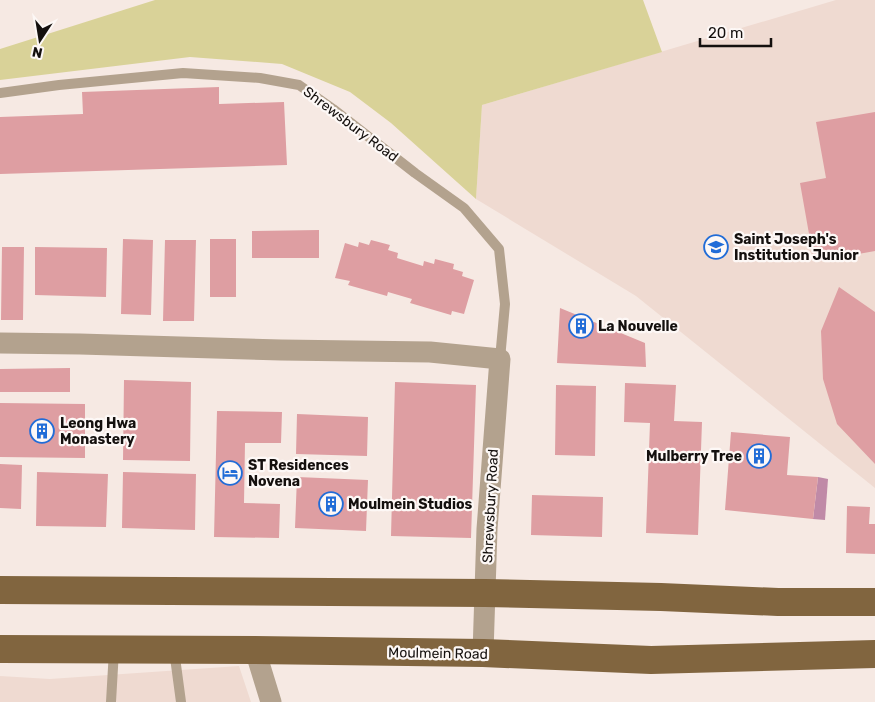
<svg xmlns="http://www.w3.org/2000/svg" width="875" height="702" viewBox="0 0 875 702" font-family="Rubik,sans-serif">
<style>
.built{fill:#efdad1}
.green{fill:#d9d298}
.water{fill:#c08aa7}
.building{fill:#de9ea2}
.lines{fill:none;stroke-linecap:round;stroke-linejoin:round}
.lane{stroke:#b3a28e;stroke-width:10}
.street{stroke:#b3a28e;stroke-width:21}
.primary{stroke:#81653f;stroke-width:28}
.labels{text-anchor:middle;stroke-width:4.5;stroke-linejoin:round;paint-order:stroke}
.street-label{font-size:14px;fill:#14100e;stroke:#fdf8f6}
.poi-label{font-size:14px;font-weight:bold;fill:#14100e;stroke:#fdf8f6;text-anchor:start}
</style>
<rect width="100%" height="100%" fill="#f6e9e3"/>
<path class="built" d="M 836,0 L 875,0 L 875,488 L 636,296 L 476,199 L 482,105 Z
M 239,666 L 251,702 L 0,702 L 0,676 L 50,679 Z"/>
<path class="green" d="M 155,0 L 643,0 L 662,52 L 482,105 L 476,199 L 391,123 L 350,92 L 282,64 L 190,57 L 0,80 L 0,49 Z"/>
<path class="water" d="M 818,477 L 828,479 L 825,520 L 813,519 Z"/>
<path class="building" d="M 219,87 L 219,104 L 284,102 L 287,165 L 0,174 L 0,117 L 83,114 L 82,92 Z
M 875,112 L 875,251 L 814,262 L 800,183 L 826,178 L 816,122 Z
M 319,230 L 319,258 L 252,258 L 252,231 Z
M 123,239 L 153,240 L 151,315 L 121,314 Z
M 210,239 L 236,239 L 236,297 L 210,297 Z
M 165,240 L 196,240 L 194,321 L 163,321 Z
M 371,240 L 390,245 L 388,250 L 398,253 L 397,258 L 423,266 L 424,261 L 434,264 L 435,259 L 454,264 L 453,269 L 463,272 L 462,276 L 474,280 L 464,314 L 452,311 L 451,315 L 410,303 L 412,299 L 388,292 L 387,296 L 348,285 L 350,281 L 335,278 L 345,243 L 358,247 L 359,242 L 369,245 Z
M 2,247 L 24,247 L 23,320 L 1,320 Z
M 35,247 L 107,248 L 106,297 L 35,295 Z
M 839,287 L 875,312 L 875,464 L 837,424 L 823,379 L 821,331 Z
M 560,308 L 645,343 L 646,367 L 557,363 Z
M 70,368 L 70,392 L 0,392 L 0,369 Z
M 124,380 L 191,382 L 190,461 L 123,460 Z
M 395,382 L 476,385 L 471,538 L 391,536 Z
M 625,383 L 676,385 L 674,421 L 702,422 L 698,535 L 646,533 L 650,423 L 624,422 Z
M 556,385 L 596,386 L 595,456 L 555,455 Z
M 0,403 L 85,404 L 85,458 L 0,457 Z
M 217,411 L 282,412 L 281,443 L 245,443 L 244,503 L 280,504 L 279,538 L 214,537 Z
M 297,414 L 368,417 L 367,456 L 296,454 Z
M 731,432 L 790,437 L 787,475 L 818,477 L 813,519 L 725,510 Z
M 0,464 L 22,465 L 21,509 L 0,508 Z
M 37,472 L 108,474 L 106,527 L 36,526 Z
M 123,472 L 196,474 L 195,530 L 122,528 Z
M 297,477 L 368,480 L 366,531 L 295,528 Z
M 532,495 L 603,497 L 602,537 L 531,535 Z
M 847,506 L 870,507 L 869,524 L 875,524 L 875,554 L 846,553 Z"/>
<g class="lines">
<path class="lane" d="M 0,93 L 59,85 L 183,73 L 260,78 L 299,85 L 333,109 L 415,173 L 464,208 L 499,249 L 505,304 L 500,359
M 174,650 L 181,702
M 111,702 L 114,650"/>
<path class="street" d="M 0,343 L 80,344 L 281,350 L 430,352 L 500,359 L 487,529 L 483,653
M 255,650 L 271,702"/>
<path class="primary" d="M 0,590 L 485,593 L 661,597 L 778,602 L 875,602
M 0,649 L 255,650 L 483,653 L 651,660 L 875,654"/>
</g>
<defs>
<g id="school-ring" transform="scale(1.25)"><circle r="9.5" fill="#fdf8f6" stroke="#216cd7" stroke-width="1.5"/><path d="M0-5L7-2L0 1L-7-2ZM-4 1L0 2.5L4 1V4Q0 6-4 4Z" fill="#216cd7"/></g>
<g id="building-ring" transform="scale(1.25)"><circle r="9.5" fill="#fdf8f6" stroke="#216cd7" stroke-width="1.5"/><path d="M-4-6H4V6H1V3H-1V6H-4ZM-2.5-4.3h1.7v1.8h-1.7ZM.8-4.3h1.7v1.8H.8ZM-2.5-1h1.7V.8h-1.7ZM.8-1h1.7V.8H.8Z" fill="#216cd7"/></g>
<g id="hotel-ring" transform="scale(1.25)"><circle r="9.5" fill="#fdf8f6" stroke="#216cd7" stroke-width="1.5"/><path d="M-6-4.5h1.5V1H6V5H4.5V3h-9V5H-6ZM-4 0a1.8 1.8 0 1 1 3.6 0ZM.5 0V-2.5h3Q6-2.5 6 0Z" fill="#216cd7"/></g>
</defs>
<g fill-rule="evenodd">
<use href="#school-ring" x="716" y="247"/>
<use href="#building-ring" x="581" y="326"/>
<use href="#building-ring" x="42" y="431"/>
<use href="#building-ring" x="759" y="456"/>
<use href="#hotel-ring" x="230" y="473"/>
<use href="#building-ring" x="331" y="504"/>
</g>
<g class="labels">
<g class="street-label">
<text transform="translate(351 124) rotate(37)" y="5">Shrewsbury Road</text>
<text transform="translate(490 506) rotate(-87)" y="5">Shrewsbury Road</text>
<text transform="translate(438 653) rotate(1)" y="5">Moulmein Road</text>
</g>
<g class="poi-label">
<text x="734" y="244">Saint Joseph's<tspan x="734" dy="16">Institution Junior</tspan></text>
<text x="598" y="331">La Nouvelle</text>
<text x="60" y="428">Leong Hwa<tspan x="60" dy="16">Monastery</tspan></text>
<text x="742" y="461" text-anchor="end">Mulberry Tree</text>
<text x="248" y="470">ST Residences<tspan x="248" dy="16">Novena</tspan></text>
<text x="348" y="509">Moulmein Studios</text>
</g>
</g>
<g transform="translate(40 40) rotate(192)" stroke="#fdf8f6" stroke-width="4" paint-order="stroke">
<path d="M0-4L9 19L0 12L-9 19Z" fill="#14100e"/>
<text y="-8" font-size="14" font-weight="bold" text-anchor="middle" fill="#14100e">N</text>
</g>
<path d="M700 38v8h71v-8" fill="none" stroke="#14100e" stroke-width="2.5"/>
<text x="708" y="38" font-size="15" fill="#14100e" stroke="#fdf8f6" stroke-width="4" paint-order="stroke">20 m</text>
</svg>
